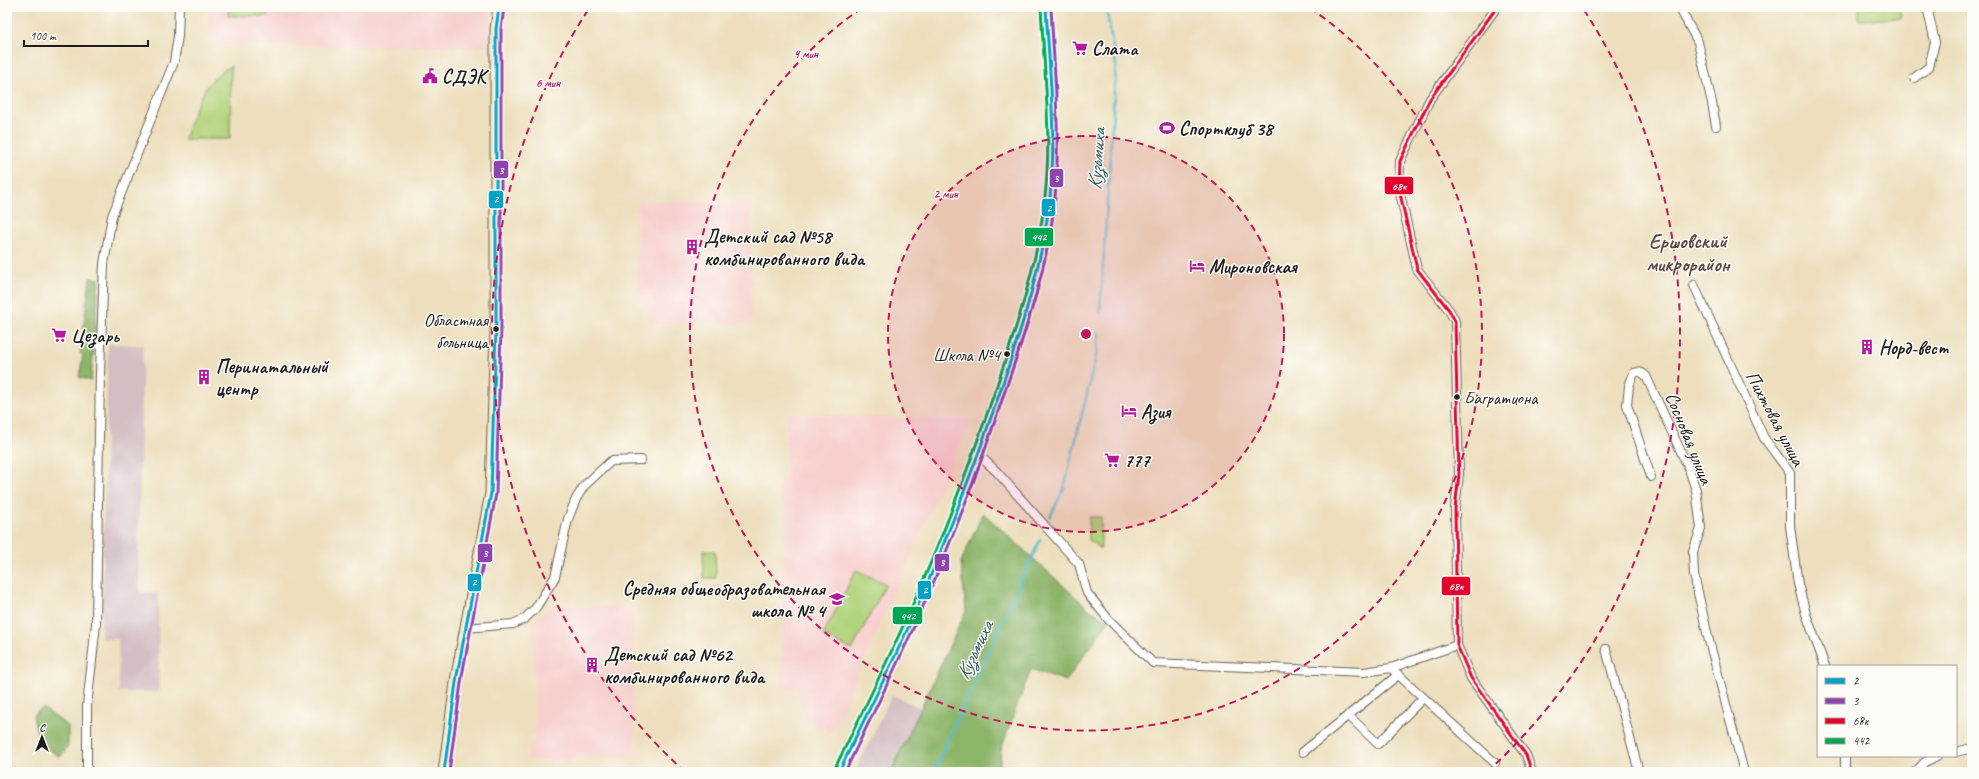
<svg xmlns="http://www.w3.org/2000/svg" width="1979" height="779" viewBox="0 0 1979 779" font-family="Caveat,sans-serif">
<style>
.built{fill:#f7d0cd}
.industrial{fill:#d2bec3}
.green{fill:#b2d37b;stroke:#67784c}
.forest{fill:#8db56b;stroke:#546844}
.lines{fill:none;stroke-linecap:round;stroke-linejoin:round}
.stream{stroke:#51bccc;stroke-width:2.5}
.street-casing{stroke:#656054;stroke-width:10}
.secondary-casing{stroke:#656054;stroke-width:13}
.street{stroke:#fff;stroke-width:8}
.secondary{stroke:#f9e7c3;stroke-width:11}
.bus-1-casing{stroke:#fdfcf7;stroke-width:6}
.bus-2-casing{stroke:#fdfcf7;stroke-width:6}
.bus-3-casing{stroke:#fdfcf7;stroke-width:6}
.bus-4-casing{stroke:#fdfcf7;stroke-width:6}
.bus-1{stroke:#01a2c5;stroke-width:3}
.bus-2{stroke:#8e44ad;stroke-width:3}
.bus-3{stroke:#e4002b;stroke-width:3}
.bus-4{stroke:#00a651;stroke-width:3}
.ring{fill:none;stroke:#c2185b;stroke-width:2;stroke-dasharray:7 5}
.bus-dot{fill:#1c1c1c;stroke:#fdfcf7;stroke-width:1.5}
.labels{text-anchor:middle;stroke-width:3;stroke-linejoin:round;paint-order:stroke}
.bus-label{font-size:18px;fill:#1c1c1c;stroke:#fdfcf7;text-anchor:end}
.poi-label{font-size:19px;font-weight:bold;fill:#1c1c1c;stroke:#fdfcf7;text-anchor:start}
.street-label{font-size:19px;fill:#1c1c1c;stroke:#fdfcf7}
.water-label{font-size:20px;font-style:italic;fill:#315c62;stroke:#fdfcf7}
.neighbourhood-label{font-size:20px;font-weight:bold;fill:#624640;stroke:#fdfcf7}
.centre{fill:#c2185b;stroke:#fdfcf7;stroke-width:2}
.ring-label{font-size:12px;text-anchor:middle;font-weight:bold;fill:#c2185b;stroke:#fdfcf7;stroke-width:3;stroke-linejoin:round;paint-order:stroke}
.line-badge{stroke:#fdfcf7;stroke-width:1.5}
.badge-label{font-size:11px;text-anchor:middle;font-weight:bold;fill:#fff}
</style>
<rect width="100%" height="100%" fill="#fdfcf7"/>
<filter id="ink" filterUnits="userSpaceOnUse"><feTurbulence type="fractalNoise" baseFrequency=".025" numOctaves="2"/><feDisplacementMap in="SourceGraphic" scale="8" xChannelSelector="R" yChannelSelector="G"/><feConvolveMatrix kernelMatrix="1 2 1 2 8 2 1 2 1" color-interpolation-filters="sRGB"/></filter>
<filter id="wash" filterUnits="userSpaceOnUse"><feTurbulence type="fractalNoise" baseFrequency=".012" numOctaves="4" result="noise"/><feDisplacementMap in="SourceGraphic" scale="16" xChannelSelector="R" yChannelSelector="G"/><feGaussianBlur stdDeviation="0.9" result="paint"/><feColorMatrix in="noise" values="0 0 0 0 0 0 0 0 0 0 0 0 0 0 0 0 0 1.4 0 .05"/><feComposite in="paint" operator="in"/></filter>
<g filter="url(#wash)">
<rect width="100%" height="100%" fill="#eddfbd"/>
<path class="built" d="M 209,7 L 492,7 L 492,47 L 209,45 Z
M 639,201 L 751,202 L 751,324 L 650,323 L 638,285 L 636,220 Z
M 786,414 L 971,420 L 832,733 L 807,722 L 797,689 L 781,688 L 785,510 L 779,500 L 779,480 L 786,477 Z
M 553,606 L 632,606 L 635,756 L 528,761 L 529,747 L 535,737 L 533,621 Z"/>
<path class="industrial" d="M 108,344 L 143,345 L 138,552 L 140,593 L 158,593 L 159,692 L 119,692 L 118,639 L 101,639 Z
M 892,695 L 921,708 L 891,772 L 855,772 Z"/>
<path class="green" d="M 228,7 L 268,7 L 268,16 L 228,16 Z
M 1859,7 L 1900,7 L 1901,18 L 1859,20 Z
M 231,66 L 230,139 L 184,139 C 196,109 201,81 231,66 Z
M 1089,517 L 1101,517 L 1101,549 L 1089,540 Z
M 703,551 L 715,551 L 716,578 L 704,578 Z
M 856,570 L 886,584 L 852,650 L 823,635 Z"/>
<path class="forest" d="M 90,278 L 99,279 L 91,381 L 79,377 L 83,355 L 80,353 Z
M 983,513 L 1091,611 L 1109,620 L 1066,681 L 1031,669 L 1001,749 L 999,772 L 891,772 L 966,611 L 961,562 Z
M 43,708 L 68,726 L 68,746 L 60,757 C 41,745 36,737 33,715 Z"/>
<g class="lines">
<path class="stream" d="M 1100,313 L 1116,65 L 1106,7
M 1050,517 L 1064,488 L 1097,352 L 1099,333
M 933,772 L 1040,540"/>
</g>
</g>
<g filter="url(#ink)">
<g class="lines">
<g class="street-casing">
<path id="street" d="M 1497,7 L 1430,99 L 1400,161 L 1399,189 L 1417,269 L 1449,310 L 1455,321 L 1459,474 L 1455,509 L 1457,645 L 1471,678 L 1526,755 L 1532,772
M 1679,7 L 1698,42 L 1712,103 L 1716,126
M 1914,78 L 1929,67 L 1935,42 L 1927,7
M 1694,285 L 1764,438 L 1790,473 L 1790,526 L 1798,584 L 1806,614 L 1825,666
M 978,454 L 997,472 L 1079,564 L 1087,593 L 1109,620 L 1153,663 L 1364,672 L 1391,668 L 1457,645
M 1651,477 L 1627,405 L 1629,386 L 1634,373 C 1639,371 1642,372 1646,376 L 1689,469 L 1696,490 L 1701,528 L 1693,552 L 1694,575 L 1708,637 L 1744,772
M 466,628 L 513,624 L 524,619 L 535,609 L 555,577 L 568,519 L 576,499 L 584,486 L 611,461 L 641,460
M 1606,649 L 1639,772
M 1391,668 L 1495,763
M 1348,715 L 1378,744 L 1423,698
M 1303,752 L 1398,675
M 1956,752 L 1972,748
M 1845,756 L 1845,772
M 87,772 L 87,706 L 96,624 L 100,373 L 104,264 L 112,216 L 174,62 L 178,36 L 179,7
M 1915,772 L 1925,762 L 1937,756"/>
</g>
<g class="secondary-casing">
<path id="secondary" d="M 444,772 L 457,675 L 491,493 L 496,329 L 496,29 L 499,7
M 839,772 C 860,728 882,685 902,641 C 942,554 976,464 1006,373 C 1024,316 1043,257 1050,197 C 1056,134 1049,70 1046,7"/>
</g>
<use href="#street" class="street"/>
<use href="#secondary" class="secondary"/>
<g class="bus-1-casing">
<path id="bus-1" d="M 444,772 L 457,675 L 491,493 L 496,329 L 496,29 L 499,7
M 839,772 C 865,717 893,663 917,608 C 948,536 976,463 1001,389 C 1022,327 1043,262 1050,197 C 1057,134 1049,70 1046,7"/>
</g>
<g class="bus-2-casing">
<path id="bus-2" d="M 449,772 L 462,676 L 496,494 L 501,329 L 501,29 L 504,8
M 845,772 C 870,719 897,666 921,611 C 953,539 981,464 1006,388 C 1027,327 1049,262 1055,197 C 1061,134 1054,70 1051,7"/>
</g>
<g class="bus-3-casing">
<path id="bus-3" d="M 1497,7 L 1430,99 L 1400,161 L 1399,189 L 1417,269 L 1449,310 L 1455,321 L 1459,474 L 1455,509 L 1457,645 L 1471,678 L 1526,755 L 1532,772"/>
</g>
<g class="bus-4-casing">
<path id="bus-4" d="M 834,770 C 861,715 888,661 912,606 C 944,535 971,461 996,388 C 1017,326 1038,262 1045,197 C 1052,134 1044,70 1041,7"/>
</g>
<use href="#bus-1" class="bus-1"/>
<use href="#bus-2" class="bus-2"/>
<use href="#bus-3" class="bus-3"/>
<use href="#bus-4" class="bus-4"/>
</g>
</g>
<circle cx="1086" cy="334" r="198" fill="#c2185b" fill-opacity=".12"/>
<g class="ring">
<circle cx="1086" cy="334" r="198"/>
<path d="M1310 8A396 396 0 1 1 862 8"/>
<path d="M685 772A594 594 0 0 1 588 10M1584 10A594 594 0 0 1 1487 772"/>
</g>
<defs>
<g id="supermarket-bare" transform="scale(1.2)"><path d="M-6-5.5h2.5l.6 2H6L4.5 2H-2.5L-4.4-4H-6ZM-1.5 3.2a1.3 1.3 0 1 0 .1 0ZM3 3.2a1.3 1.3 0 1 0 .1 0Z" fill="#b5179e" stroke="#fdfcf7" stroke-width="2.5" paint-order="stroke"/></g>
<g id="civic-bare" transform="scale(1.2)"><path d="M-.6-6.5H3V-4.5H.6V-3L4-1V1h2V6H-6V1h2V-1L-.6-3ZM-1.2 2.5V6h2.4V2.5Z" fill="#b5179e" stroke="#fdfcf7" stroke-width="2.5" paint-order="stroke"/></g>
<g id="stadium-bare" transform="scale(1.2)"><path d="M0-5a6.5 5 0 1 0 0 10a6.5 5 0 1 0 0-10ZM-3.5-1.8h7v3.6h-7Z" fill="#b5179e" stroke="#fdfcf7" stroke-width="2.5" paint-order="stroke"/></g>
<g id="building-bare" transform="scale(1.2)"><path d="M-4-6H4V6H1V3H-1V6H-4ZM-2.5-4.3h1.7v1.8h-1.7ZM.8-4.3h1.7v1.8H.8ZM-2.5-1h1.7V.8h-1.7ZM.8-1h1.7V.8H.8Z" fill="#b5179e" stroke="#fdfcf7" stroke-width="2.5" paint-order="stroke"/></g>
<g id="hotel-bare" transform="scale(1.2)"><path d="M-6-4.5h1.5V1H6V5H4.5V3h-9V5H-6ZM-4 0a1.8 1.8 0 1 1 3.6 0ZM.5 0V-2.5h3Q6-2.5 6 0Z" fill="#b5179e" stroke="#fdfcf7" stroke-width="2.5" paint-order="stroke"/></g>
<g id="school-bare" transform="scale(1.2)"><path d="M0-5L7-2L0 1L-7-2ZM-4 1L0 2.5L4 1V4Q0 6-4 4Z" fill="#b5179e" stroke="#fdfcf7" stroke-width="2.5" paint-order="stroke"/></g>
</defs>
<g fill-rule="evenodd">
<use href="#supermarket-bare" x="1080" y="48"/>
<use href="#civic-bare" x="430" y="76"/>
<use href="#stadium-bare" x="1167" y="128"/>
<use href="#building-bare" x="692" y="247"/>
<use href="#hotel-bare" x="1197" y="266"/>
<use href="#supermarket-bare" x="59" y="335"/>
<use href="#building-bare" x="1867" y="347"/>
<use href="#building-bare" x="204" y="377"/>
<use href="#hotel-bare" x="1129" y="411"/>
<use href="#supermarket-bare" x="1112" y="460"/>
<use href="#school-bare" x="837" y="599"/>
<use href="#building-bare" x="592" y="665"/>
</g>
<g class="bus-dot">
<circle cx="496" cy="329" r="3.5"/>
<circle cx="1007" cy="354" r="3.5"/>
<circle cx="1457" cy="397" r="3.5"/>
</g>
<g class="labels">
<g class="bus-label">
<text x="488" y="326">Областная<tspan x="488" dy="22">больница</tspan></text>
<text x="1000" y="361">Школа №4</text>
<text x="1464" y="404" text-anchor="start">Багратиона</text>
</g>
<g class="poi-label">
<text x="1092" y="55">Слата</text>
<text x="442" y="83">СДЭК</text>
<text x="1179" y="135">Спортклуб 38</text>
<text x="704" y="243">Детский сад №58<tspan x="704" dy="22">комбинированного вида</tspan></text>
<text x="1209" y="273">Мироновская</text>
<text x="71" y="342">Цезарь</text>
<text x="1879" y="354">Норд-вест</text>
<text x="216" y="373">Перинатальный<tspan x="216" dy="22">центр</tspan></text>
<text x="1141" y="418">Азия</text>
<text x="1124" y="467">777</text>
<text x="825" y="595" text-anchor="end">Средняя общеобразовательная<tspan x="825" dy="22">школа № 4</tspan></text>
<text x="604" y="661">Детский сад №62<tspan x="604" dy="22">комбинированного вида</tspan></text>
</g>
<g class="street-label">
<text transform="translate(1776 418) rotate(62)" y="7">Пихтовая улица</text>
<text transform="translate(1690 438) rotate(68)" y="7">Сосновая улица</text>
</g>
<g class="water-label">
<text transform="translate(1096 159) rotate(-86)" y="7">Кузьмиха</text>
<text transform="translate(974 650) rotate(-65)" y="7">Кузьмиха</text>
</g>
<g class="neighbourhood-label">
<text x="1688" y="248">Ершовский<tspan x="1688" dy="23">микрорайон</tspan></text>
</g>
</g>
<circle cx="1086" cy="334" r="6" class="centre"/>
<g class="ring-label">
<text x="806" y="58">4 мин</text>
<text x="548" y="87">6 мин</text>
<text x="946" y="198">2 мин</text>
</g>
<g class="line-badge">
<rect x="493" y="160" width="16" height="19" rx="4" fill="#8e44ad"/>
<rect x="1049" y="168" width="15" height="20" rx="4" fill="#8e44ad"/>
<rect x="1384" y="176" width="30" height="19" rx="4" fill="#e4002b"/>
<rect x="488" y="190" width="16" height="19" rx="4" fill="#01a2c5"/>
<rect x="1041" y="198" width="15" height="19" rx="4" fill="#01a2c5"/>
<rect x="1024" y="227" width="30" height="20" rx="4" fill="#00a651"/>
<rect x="477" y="543" width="16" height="20" rx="4" fill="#8e44ad"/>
<rect x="934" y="553" width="16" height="19" rx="4" fill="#8e44ad"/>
<rect x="467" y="573" width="15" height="19" rx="4" fill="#01a2c5"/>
<rect x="1441" y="576" width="30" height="20" rx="4" fill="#e4002b"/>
<rect x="917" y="580" width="15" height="20" rx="4" fill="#01a2c5"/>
<rect x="892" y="606" width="31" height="19" rx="4" fill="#00a651"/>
</g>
<g class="badge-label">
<text x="501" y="174">3</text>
<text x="1056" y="182">3</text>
<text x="1399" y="190">68к</text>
<text x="496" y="203">2</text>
<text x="1049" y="212">2</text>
<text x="1039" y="241">442</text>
<text x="485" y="557">3</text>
<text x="942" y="566">3</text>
<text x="474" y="586">2</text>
<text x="1456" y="590">68к</text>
<text x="925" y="594">2</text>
<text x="908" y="620">442</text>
</g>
<rect width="1979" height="779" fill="none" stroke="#fdfcf7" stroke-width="24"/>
<rect x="1817" y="665" width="140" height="92" fill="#fdfcf7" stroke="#a3a29f"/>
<rect x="1825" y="678" width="20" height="6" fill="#01a2c5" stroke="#a3a29f"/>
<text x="1853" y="685" font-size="12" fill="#1c1c1c">2</text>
<rect x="1825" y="698" width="20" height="6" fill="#8e44ad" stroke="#a3a29f"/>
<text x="1853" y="705" font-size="12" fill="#1c1c1c">3</text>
<rect x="1825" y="718" width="20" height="6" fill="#e4002b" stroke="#a3a29f"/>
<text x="1853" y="725" font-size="12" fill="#1c1c1c">68к</text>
<rect x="1825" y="738" width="20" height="6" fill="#00a651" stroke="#a3a29f"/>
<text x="1853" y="745" font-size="12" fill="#1c1c1c">442</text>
<g transform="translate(42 737)" stroke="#fdfcf7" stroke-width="3" paint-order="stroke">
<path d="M0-3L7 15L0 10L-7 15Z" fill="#1c1c1c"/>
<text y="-6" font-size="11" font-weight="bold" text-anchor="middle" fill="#1c1c1c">С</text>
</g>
<path d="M24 40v6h124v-6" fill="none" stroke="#1c1c1c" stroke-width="2"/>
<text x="30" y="40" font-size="12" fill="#1c1c1c" stroke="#fdfcf7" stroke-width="3" paint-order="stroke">100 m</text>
</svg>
